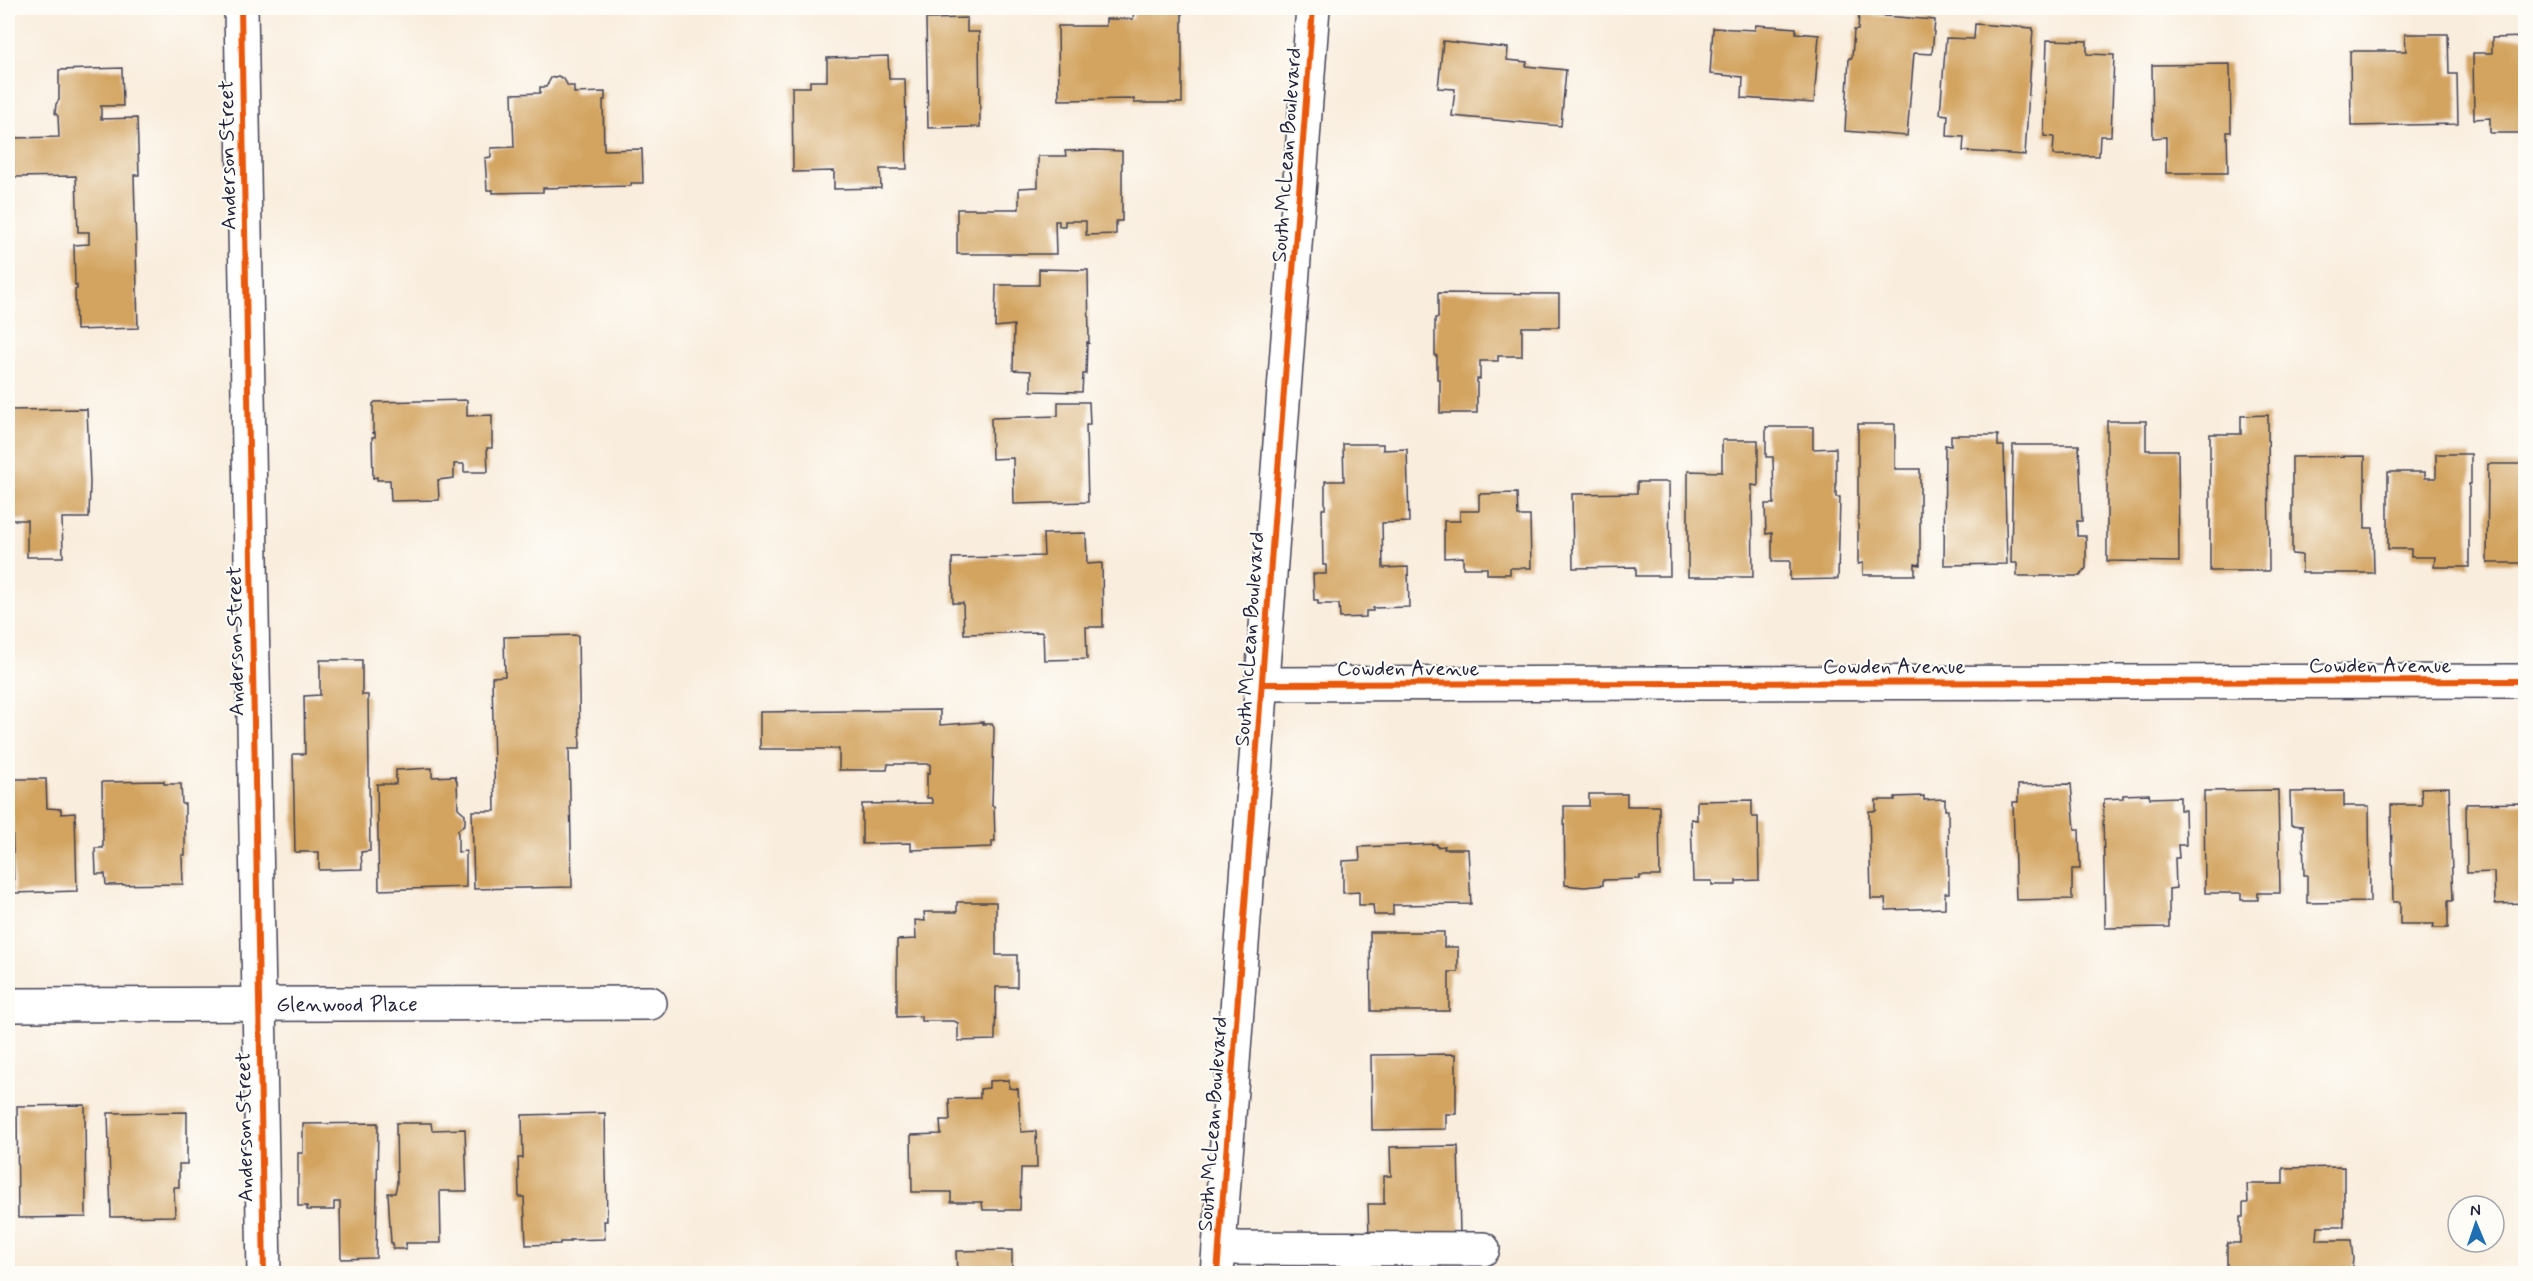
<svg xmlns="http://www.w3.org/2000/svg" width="2533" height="1281" viewBox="0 0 2533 1281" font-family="Mynerve,sans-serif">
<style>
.building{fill:#d3a461}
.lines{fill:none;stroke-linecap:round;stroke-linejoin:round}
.minor-casing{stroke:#424053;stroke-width:36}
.major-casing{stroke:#424053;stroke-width:36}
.minor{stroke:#fff;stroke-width:33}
.major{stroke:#fff;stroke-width:33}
.cycleway-casing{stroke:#fdfcf7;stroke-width:10}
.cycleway{stroke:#e8590c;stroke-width:6}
.labels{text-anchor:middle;stroke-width:4.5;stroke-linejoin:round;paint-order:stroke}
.street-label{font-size:21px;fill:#22223b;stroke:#fdfcf7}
</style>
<rect width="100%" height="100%" fill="#fdfcf7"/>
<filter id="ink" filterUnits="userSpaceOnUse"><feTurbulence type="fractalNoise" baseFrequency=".0167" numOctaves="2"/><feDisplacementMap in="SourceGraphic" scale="12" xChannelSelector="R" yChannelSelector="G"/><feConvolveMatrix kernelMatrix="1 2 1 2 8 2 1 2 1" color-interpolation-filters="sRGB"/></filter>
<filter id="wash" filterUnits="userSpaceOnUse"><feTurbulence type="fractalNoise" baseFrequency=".008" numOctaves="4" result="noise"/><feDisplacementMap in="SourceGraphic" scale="24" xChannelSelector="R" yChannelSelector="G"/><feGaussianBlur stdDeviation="1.35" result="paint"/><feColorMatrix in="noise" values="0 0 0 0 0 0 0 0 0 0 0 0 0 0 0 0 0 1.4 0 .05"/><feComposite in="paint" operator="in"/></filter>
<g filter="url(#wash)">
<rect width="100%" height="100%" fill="#f9eddd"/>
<g id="blocks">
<path class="building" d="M 1134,10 L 1182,10 L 1182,103 L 1134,103 L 1134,99 L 1059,100 L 1058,26 L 1106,26 L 1106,19 L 1133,19 Z
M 1859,14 L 1935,20 L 1932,54 L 1914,53 L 1907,136 L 1845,131 L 1849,58 L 1852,58 L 1854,30 L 1858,30 Z
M 967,18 L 967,32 L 979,32 L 980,127 L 928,128 L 926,19 Z
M 1975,24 L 2033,28 L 2025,155 L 1963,151 L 1964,137 L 1947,136 L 1948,115 L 1940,114 L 1946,38 L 1974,39 Z
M 1756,25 L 1796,28 L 1796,33 L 1819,35 L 1814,103 L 1742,98 L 1743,77 L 1710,74 L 1713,28 L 1755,30 Z
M 2405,34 L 2448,34 L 2449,74 L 2457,74 L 2458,124 L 2351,126 L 2350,51 L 2406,51 Z
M 2526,37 L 2526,133 L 2490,133 L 2490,118 L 2474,119 L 2473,53 L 2492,53 L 2492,38 Z
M 2047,40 L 2087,41 L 2087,54 L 2114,55 L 2111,136 L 2100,136 L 2099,156 L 2053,155 L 2054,137 L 2044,136 Z
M 1443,41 L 1508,48 L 1507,60 L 1527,62 L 1526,66 L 1566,70 L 1561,126 L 1452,116 L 1455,89 L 1438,88 Z
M 888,56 L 889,79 L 905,79 L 907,169 L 880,169 L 881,188 L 834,189 L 834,171 L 793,172 L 792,87 L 810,87 L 810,81 L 827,81 L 827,58 Z
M 2230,64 L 2231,132 L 2227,132 L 2228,173 L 2166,173 L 2166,137 L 2153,138 L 2152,65 Z
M 122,68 L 123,106 L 101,106 L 101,119 L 137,118 L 139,175 L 134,175 L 138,328 L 76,330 L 75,289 L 77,289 L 77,285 L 75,285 L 74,245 L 89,244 L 89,232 L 78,232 L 76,176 L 14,177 L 13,138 L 59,137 L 58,116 L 55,113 L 56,104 L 59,100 L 59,70 Z
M 558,76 L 564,79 L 568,86 L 574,86 L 574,93 L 605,92 L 605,100 L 603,100 L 604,150 L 642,149 L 643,183 L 631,183 L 631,186 L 543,188 L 543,192 L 493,193 L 493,190 L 487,190 L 485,158 L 491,157 L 491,148 L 514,147 L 512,94 L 540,93 L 540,87 L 546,87 L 551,78 Z
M 1095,150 L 1122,151 L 1122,221 L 1116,221 L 1116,234 L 1086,235 L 1086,221 L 1065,221 L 1065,226 L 1059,226 L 1059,221 L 1055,221 L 1056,254 L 957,254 L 957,209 L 1019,209 L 1019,188 L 1038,187 L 1038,156 L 1066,156 L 1065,151 Z
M 1039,269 L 1088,270 L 1089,343 L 1087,342 L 1086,374 L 1083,374 L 1082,392 L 1031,391 L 1031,371 L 1013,370 L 1014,325 L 995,327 L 996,285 L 1039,285 Z
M 1438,293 L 1559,294 L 1559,327 L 1522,327 L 1522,356 L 1498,356 L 1498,361 L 1480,361 L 1480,379 L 1477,379 L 1477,413 L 1440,413 L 1440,379 L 1437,379 L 1437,356 L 1435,356 L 1435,318 L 1438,318 Z
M 467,400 L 467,416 L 492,415 L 492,448 L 487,448 L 488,472 L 464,472 L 464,464 L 454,464 L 454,478 L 438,480 L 439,500 L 391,501 L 390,480 L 377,480 L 377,477 L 373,478 L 372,437 L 375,437 L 375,432 L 373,433 L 373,404 L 375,402 Z
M 1058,402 L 1089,402 L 1090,425 L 1086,425 L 1088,502 L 1014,504 L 1013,458 L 992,459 L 991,418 L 1058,416 Z
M 87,409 L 90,482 L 89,518 L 62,518 L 63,557 L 27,557 L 27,520 L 8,520 L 8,410 Z
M 2268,415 L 2269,571 L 2210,571 L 2210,434 L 2241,434 L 2241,416 Z
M 2107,421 L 2146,421 L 2146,450 L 2178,450 L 2179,562 L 2107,561 Z
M 1858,424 L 1895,424 L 1895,469 L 1920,469 L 1920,565 L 1915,564 L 1915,575 L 1863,575 L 1863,563 L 1858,564 Z
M 1766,427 L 1813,427 L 1813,449 L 1836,448 L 1836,497 L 1840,497 L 1838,579 L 1790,580 L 1790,561 L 1772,561 L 1772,533 L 1766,534 L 1765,504 L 1774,504 L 1773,457 L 1766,457 Z
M 1951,435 L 1998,435 L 1998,446 L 2004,446 L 2007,564 L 1944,565 L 1945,445 L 1951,446 Z
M 1722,440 L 1758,440 L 1758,486 L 1752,485 L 1753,577 L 1688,577 L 1688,471 L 1722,472 Z
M 1343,444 L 1383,444 L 1383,450 L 1407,449 L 1409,522 L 1382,523 L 1383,568 L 1408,567 L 1409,607 L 1373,608 L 1373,611 L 1366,611 L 1366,617 L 1340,618 L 1339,604 L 1318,604 L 1318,600 L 1314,600 L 1313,574 L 1326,574 L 1326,565 L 1323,565 L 1322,509 L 1325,509 L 1325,481 L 1344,481 Z
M 2013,445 L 2079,445 L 2082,521 L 2077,521 L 2077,536 L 2086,536 L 2086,568 L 2080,576 L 2017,576 L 2017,563 L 2011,563 Z
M 2436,454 L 2471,454 L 2471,484 L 2469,484 L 2469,567 L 2434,567 L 2435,557 L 2411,557 L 2411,549 L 2388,549 L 2388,472 L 2425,472 L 2425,478 L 2436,478 Z
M 2365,456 L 2365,528 L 2373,528 L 2374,573 L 2302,573 L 2302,555 L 2292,554 L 2292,457 Z
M 2488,464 L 2526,464 L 2526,563 L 2487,563 Z
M 1637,482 L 1669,482 L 1670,576 L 1636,576 L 1636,567 L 1573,568 L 1572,494 L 1637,493 Z
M 1517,493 L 1518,516 L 1530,516 L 1531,568 L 1510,568 L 1510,574 L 1487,574 L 1487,568 L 1463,568 L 1463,557 L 1444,558 L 1444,521 L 1460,521 L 1460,511 L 1479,511 L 1479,494 Z
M 1086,533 L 1087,564 L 1102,563 L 1103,627 L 1086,627 L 1087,659 L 1044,660 L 1043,632 L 964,634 L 963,603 L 953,603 L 952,558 L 1044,556 L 1043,534 Z
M 578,635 L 580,749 L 569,749 L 572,887 L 474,889 L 472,811 L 495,811 L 492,677 L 505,676 L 504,637 Z
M 320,660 L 362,660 L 362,695 L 368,695 L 370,851 L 361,852 L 362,869 L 319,870 L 319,852 L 295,852 L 293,754 L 305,754 L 304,696 L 320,695 Z
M 940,710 L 940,725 L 983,722 L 983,724 L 992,724 L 994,728 L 992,806 L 994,806 L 995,841 L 992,841 L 992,847 L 911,850 L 911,843 L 862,844 L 862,804 L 933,803 L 931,798 L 927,798 L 927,773 L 930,773 L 930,764 L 888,764 L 887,770 L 839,770 L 839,749 L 760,749 L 760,712 Z
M 432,768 L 432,777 L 455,776 L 457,782 L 458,808 L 465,814 L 465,824 L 458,830 L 458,852 L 466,851 L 466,887 L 379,890 L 377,784 L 396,784 L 396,770 Z
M 8,779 L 46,779 L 47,808 L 61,809 L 61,814 L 75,813 L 77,891 L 14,893 L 12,815 L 8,815 Z
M 164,781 L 164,784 L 181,784 L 182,804 L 185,804 L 185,855 L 182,855 L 183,884 L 106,885 L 105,874 L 96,874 L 95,848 L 103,848 L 102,782 Z
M 2071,784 L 2075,829 L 2079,829 L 2080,869 L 2072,869 L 2072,899 L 2016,900 L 2013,802 L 2018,802 L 2018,785 Z
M 2449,787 L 2453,901 L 2448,901 L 2448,928 L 2433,928 L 2434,924 L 2400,924 L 2400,902 L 2393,902 L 2391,805 L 2422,805 L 2421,788 Z
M 2278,790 L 2280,893 L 2258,893 L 2258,900 L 2241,900 L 2241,893 L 2205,893 L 2204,791 Z
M 2344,791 L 2344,806 L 2369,806 L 2370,902 L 2307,903 L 2307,875 L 2304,875 L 2303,826 L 2291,825 L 2290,792 Z
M 1589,794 L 1627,794 L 1627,806 L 1659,806 L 1660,876 L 1640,876 L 1640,879 L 1603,880 L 1603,885 L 1584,887 L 1565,885 L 1564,806 L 1589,806 Z
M 2149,794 L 2150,798 L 2180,797 L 2180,810 L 2185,810 L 2186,845 L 2178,845 L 2179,858 L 2175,858 L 2176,888 L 2169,889 L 2169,927 L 2105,928 L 2103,812 L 2104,799 L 2123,798 L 2123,795 Z
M 1924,796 L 1924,800 L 1945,799 L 1945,810 L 1948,810 L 1949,893 L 1945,893 L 1945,908 L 1886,910 L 1885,899 L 1871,899 L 1869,811 L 1876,811 L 1876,800 L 1895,800 L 1895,797 Z
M 1752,800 L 1752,817 L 1758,817 L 1759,880 L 1736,881 L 1736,885 L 1712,885 L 1712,881 L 1693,881 L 1691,819 L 1697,820 L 1697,801 Z
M 2526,803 L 2526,903 L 2495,904 L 2494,872 L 2467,873 L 2466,804 Z
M 1437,844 L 1437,847 L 1445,846 L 1444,849 L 1468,849 L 1471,904 L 1393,905 L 1393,915 L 1374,915 L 1373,905 L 1359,905 L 1359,892 L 1343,893 L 1343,861 L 1360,860 L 1359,847 Z
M 957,902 L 996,902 L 996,955 L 1017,955 L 1017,987 L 996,987 L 995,1040 L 958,1041 L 958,1023 L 954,1021 L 921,1021 L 921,1016 L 897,1017 L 897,940 L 916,939 L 915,920 L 925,921 L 924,912 L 957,912 Z
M 1370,932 L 1444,932 L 1444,947 L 1458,947 L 1458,972 L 1449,972 L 1449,1011 L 1371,1011 Z
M 1456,1054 L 1456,1114 L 1446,1114 L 1446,1129 L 1372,1130 L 1371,1055 Z
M 1009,1080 L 1009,1088 L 1018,1089 L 1021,1132 L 1036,1131 L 1037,1168 L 1021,1168 L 1020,1210 L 983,1210 L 982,1202 L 951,1202 L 951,1192 L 912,1192 L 911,1135 L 941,1134 L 940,1120 L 950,1120 L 949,1099 L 980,1098 L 980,1089 L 989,1088 L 989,1081 Z
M 85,1105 L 86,1217 L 18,1218 L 17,1106 Z
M 187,1112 L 187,1164 L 179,1164 L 179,1187 L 174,1187 L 175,1216 L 111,1217 L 108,1113 Z
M 605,1113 L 607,1221 L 604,1221 L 605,1239 L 570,1240 L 570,1242 L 560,1242 L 560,1244 L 526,1245 L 524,1197 L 519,1197 L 518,1158 L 523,1158 L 522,1115 Z
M 378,1123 L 376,1258 L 341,1259 L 340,1202 L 334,1202 L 334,1210 L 307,1210 L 307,1206 L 298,1206 L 298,1153 L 303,1153 L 303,1124 Z
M 396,1123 L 431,1123 L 432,1130 L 465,1129 L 467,1191 L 440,1191 L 441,1243 L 406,1243 L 406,1249 L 393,1249 L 393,1243 L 391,1243 L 388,1193 L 395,1193 L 397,1184 Z
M 1458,1146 L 1460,1235 L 1369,1236 L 1368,1204 L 1384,1204 L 1384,1176 L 1391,1176 L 1390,1147 Z
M 2344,1167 L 2344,1226 L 2318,1226 L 2317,1240 L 2351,1240 L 2353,1259 L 2351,1274 L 2240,1274 L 2240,1268 L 2227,1268 L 2227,1243 L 2240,1243 L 2240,1217 L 2243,1217 L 2243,1203 L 2248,1203 L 2247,1184 L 2283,1184 L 2283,1168 Z
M 1012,1250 L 1012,1274 L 957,1274 L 956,1251 Z
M 1364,1265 L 1441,1265 L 1441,1274 L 1363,1274 Z"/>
</g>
</g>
<g filter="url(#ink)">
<use href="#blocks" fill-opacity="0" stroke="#424053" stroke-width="1.5"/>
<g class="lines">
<g class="minor-casing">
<g id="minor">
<path d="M 241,8 L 264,1274"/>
<path d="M 1263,684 L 2526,681"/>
<path id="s1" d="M 8,1005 L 650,1003"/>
<path d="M 1219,1248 L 1483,1249"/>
</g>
</g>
<g class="major-casing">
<path id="major" d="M 1217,1274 L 1313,8"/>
</g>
<use href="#minor" class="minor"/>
<use href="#major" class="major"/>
<g class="cycleway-casing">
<path id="cycleway" d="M 241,8 L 264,1274
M 1263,684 L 2526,681
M 1217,1274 L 1313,8"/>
</g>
<use href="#cycleway" class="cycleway"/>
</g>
</g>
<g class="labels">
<g class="street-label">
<text transform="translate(227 155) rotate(-91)" y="7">Anderson Street</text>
<text transform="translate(1286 155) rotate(-86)" y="7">South McLean Boulevard</text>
<text transform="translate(1249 639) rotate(-86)" y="7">South McLean Boulevard</text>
<text transform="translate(235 641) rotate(-91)" y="7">Anderson Street</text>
<text x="2380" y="672">Cowden Avenue</text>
<text x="1894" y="673">Cowden Avenue</text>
<text x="1408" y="675">Cowden Avenue</text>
<text dy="7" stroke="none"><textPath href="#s1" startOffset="339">Glenwood Place</textPath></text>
<text transform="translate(1212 1124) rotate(-86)" y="7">South McLean Boulevard</text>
<text transform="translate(244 1127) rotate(-91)" y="7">Anderson Street</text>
</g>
</g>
<rect width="2533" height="1281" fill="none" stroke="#fdfcf7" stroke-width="30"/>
<g transform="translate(2476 1224) rotate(358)"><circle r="28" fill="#fdfcf7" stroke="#a5a5ac" stroke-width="1.5"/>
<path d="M0-4.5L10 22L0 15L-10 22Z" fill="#1f6fb2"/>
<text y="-9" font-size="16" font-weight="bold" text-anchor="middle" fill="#22223b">N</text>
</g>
</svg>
